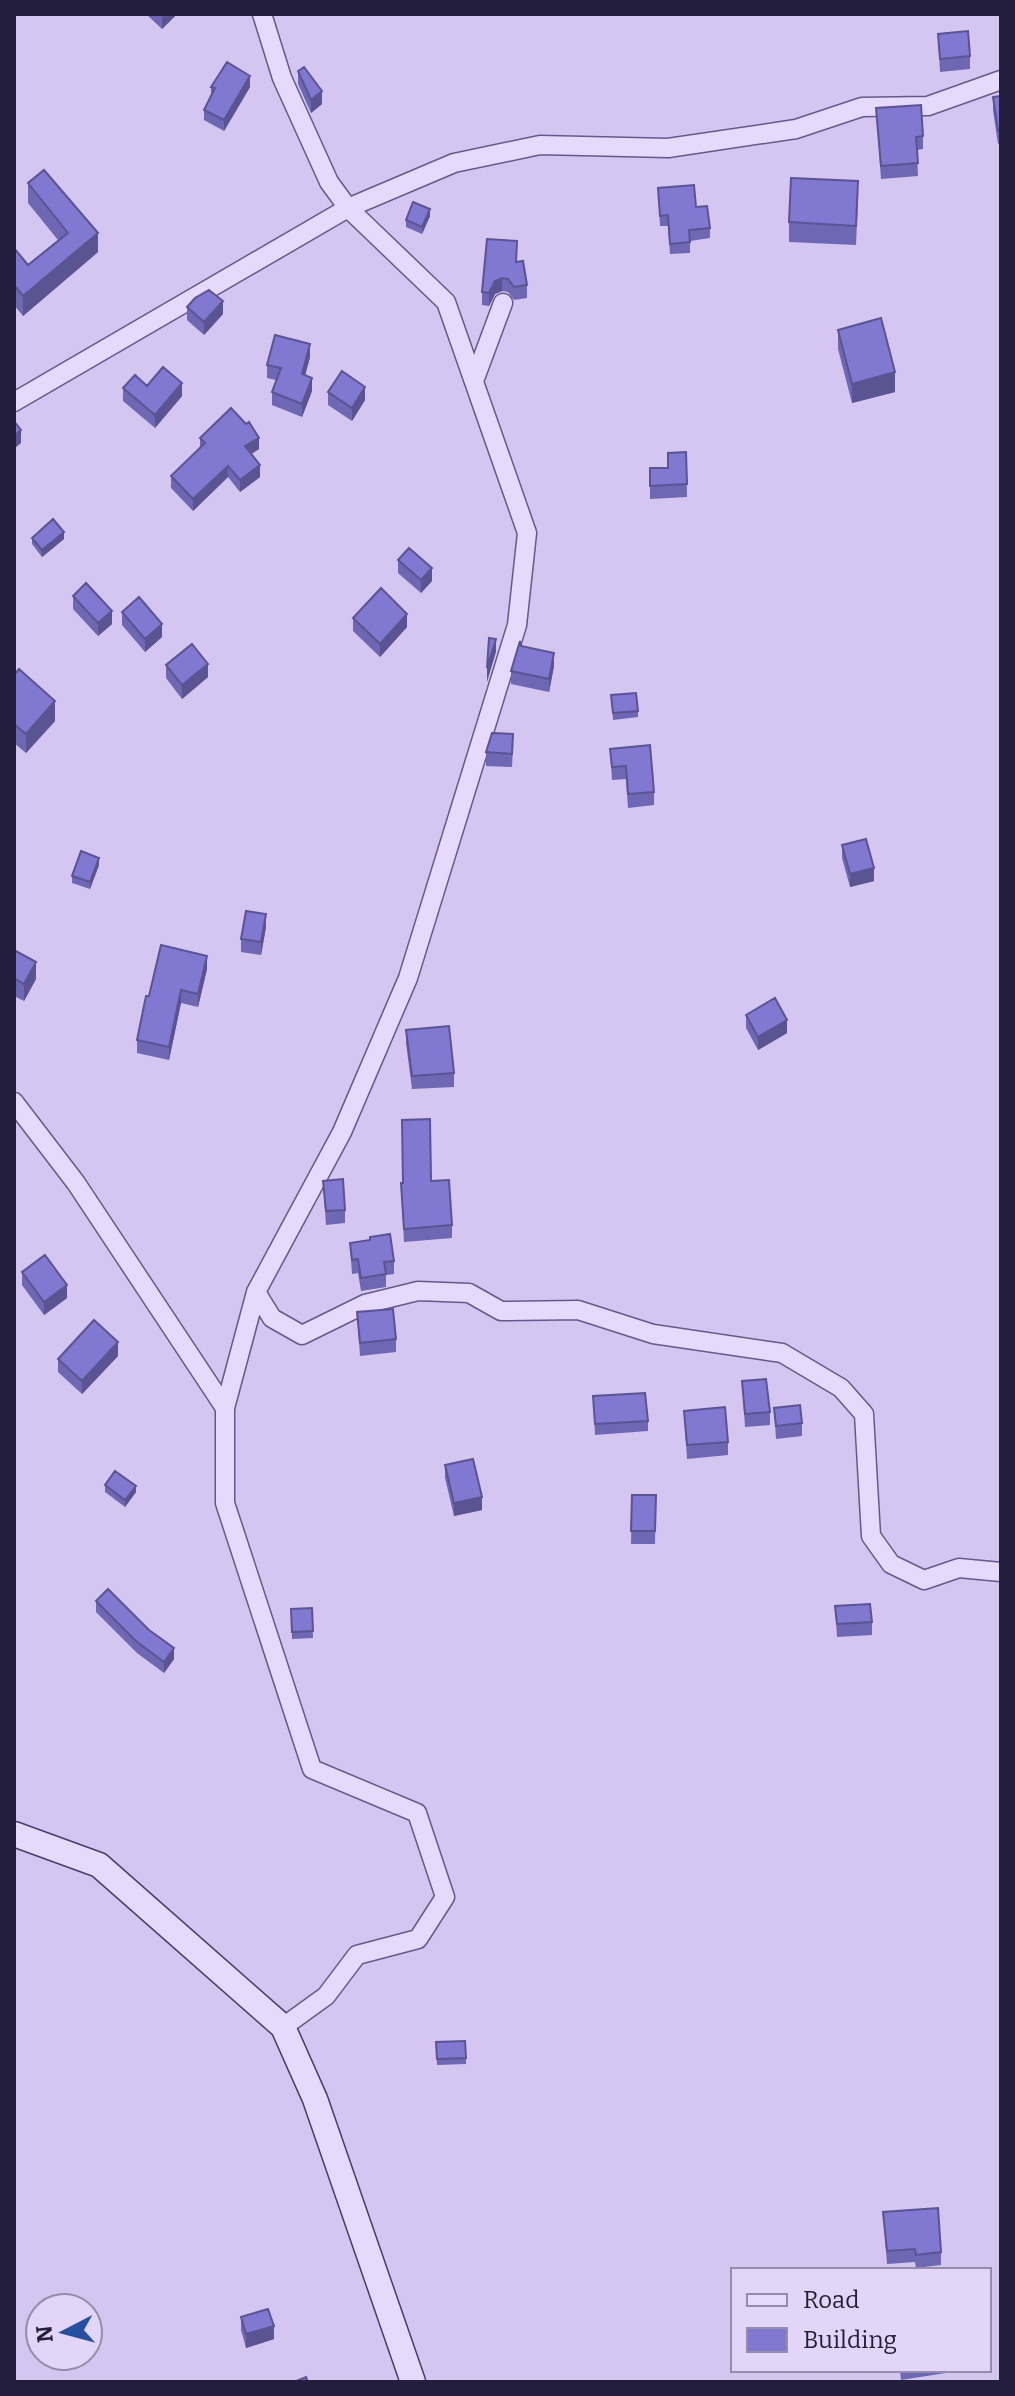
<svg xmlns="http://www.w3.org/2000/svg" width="1015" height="2396" viewBox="0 0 1015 2396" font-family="Bitter,serif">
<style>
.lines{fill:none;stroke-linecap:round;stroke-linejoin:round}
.street-casing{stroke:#64598d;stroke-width:21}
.secondary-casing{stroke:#453c6f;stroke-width:27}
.street{stroke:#e6d9fb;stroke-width:18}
.secondary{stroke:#e6d9fb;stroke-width:24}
.wall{fill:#6e67b4}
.shaded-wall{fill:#5a5492}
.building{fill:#8078d1;stroke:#5a5492;stroke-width:2}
</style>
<rect width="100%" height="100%" fill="#d5c5f1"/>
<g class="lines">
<g class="street-casing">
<path id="street" d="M 474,381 L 503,303
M 14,402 L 348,208 L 454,163 L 540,145 L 668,148 L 796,129 L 862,107 L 928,106 L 1001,80
M 14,1102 L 76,1183 L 225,1408 L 225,1503 L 312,1769 L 417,1813 L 445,1897 L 418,1939 L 357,1955 L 326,1996 L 283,2027
M 256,1292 L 272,1318 L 302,1335 L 365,1304 L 418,1291 L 469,1293 L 501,1311 L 578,1310 L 653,1334 L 782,1353 L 841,1388 L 864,1414 L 871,1536 L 891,1564 L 924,1580 L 959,1568 L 1001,1572
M 225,1408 L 256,1292 L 342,1132 L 408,978 L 517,625 L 527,533 L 446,302 L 348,208 L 329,182 L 282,78 L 262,14"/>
</g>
<g class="secondary-casing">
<path id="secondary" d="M 14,1834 L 99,1865 L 283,2027 L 315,2099 L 413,2382"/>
</g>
<use href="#street" class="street"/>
<use href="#secondary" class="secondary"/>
</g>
<path class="wall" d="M 146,14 L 177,14 L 162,29 Z
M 938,34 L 970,56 L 970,69 L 940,72 Z
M 298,71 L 322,104 L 311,113 L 298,84 Z
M 211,87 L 250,87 L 224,131 L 204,120 L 204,110 L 211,96 Z
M 1001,96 L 1001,143 L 998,144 L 993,110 L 993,97 Z
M 876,108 L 923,136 L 923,149 L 917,150 L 918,176 L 881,179 Z
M 28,183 L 98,252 L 23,316 L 14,305 L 14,248 L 28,265 L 58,240 L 28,203 Z
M 658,188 L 696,207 L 710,228 L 710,238 L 690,241 L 690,253 L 670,254 L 668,226 L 660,226 Z
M 858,200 L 856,245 L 789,242 L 789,222 Z
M 430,216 L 422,234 L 406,227 L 406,220 Z
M 517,262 L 527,285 L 527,298 L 514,300 L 508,292 L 502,291 L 495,294 L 489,306 L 482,305 L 482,292 Z
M 187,307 L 223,314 L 204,335 L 187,320 Z
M 838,330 L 895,392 L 852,403 L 838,349 Z
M 310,357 L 305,375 L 312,391 L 302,417 L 272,405 L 272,392 L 276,380 L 267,378 L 267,365 Z
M 147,386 L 182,396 L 155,428 L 123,401 L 123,388 Z
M 328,392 L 365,400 L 352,421 L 328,405 Z
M 200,438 L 259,449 L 251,454 L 260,477 L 240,492 L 228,477 L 193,511 L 171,488 L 171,476 L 200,448 Z
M 686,452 L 687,497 L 650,499 L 650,468 L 668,468 Z
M 32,538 L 64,539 L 42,557 L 32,544 Z
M 398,560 L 432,581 L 421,593 L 398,573 Z
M 73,596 L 112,624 L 98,636 L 73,609 Z
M 122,612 L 162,637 L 145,652 L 122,625 Z
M 353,618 L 407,627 L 380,657 L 353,631 Z
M 521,646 L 554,666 L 549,692 L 511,684 L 511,671 Z
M 166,665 L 208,677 L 182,699 L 166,678 Z
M 14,675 L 55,721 L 26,753 L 14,743 Z
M 611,695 L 638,711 L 638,717 L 613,720 Z
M 513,747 L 512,767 L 486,766 L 486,752 Z
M 610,749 L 654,792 L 654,805 L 628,808 L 626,779 L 612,780 Z
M 842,845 L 874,881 L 850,887 L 842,858 Z
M 99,865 L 90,889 L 72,883 L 72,876 Z
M 266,927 L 261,955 L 241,952 L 241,939 Z
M 14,939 L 16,951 L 36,979 L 24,1001 L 14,996 Z
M 207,969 L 198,1007 L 181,1003 L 169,1060 L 137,1053 L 137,1040 L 149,996 Z
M 746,1015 L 787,1033 L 758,1050 L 746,1028 Z
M 406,1030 L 454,1073 L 454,1087 L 412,1089 L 406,1043 Z
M 323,1181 L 345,1210 L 345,1223 L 326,1225 Z
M 431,1181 L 452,1225 L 452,1238 L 404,1242 L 401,1183 Z
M 350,1243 L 394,1261 L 394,1274 L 386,1275 L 386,1287 L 361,1291 L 358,1273 L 352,1274 Z
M 22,1272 L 67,1298 L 44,1315 L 22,1285 Z
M 357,1312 L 396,1339 L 396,1352 L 360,1356 Z
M 118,1356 L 82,1394 L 58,1372 L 58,1359 Z
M 742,1381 L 770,1412 L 770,1425 L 745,1427 Z
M 593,1396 L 648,1421 L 648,1431 L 595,1435 Z
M 774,1408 L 802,1423 L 802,1436 L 776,1439 Z
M 684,1411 L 728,1442 L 728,1455 L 687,1459 Z
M 445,1465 L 482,1510 L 454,1516 L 445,1478 Z
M 105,1485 L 136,1492 L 125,1507 L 105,1492 Z
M 632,1495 L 656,1495 L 655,1544 L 631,1544 Z
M 96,1601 L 149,1630 L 174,1659 L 164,1673 L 137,1653 L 96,1612 Z
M 835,1606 L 872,1622 L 872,1635 L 837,1637 Z
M 312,1608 L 313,1638 L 292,1639 L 291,1609 Z
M 436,2042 L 466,2058 L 466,2064 L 437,2065 Z
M 883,2212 L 941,2252 L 941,2265 L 916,2268 L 915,2262 L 887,2264 Z
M 241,2317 L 274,2339 L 246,2348 L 241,2330 Z
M 900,2370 L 952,2370 L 952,2372 L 901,2380 Z"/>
<path class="shaded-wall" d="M 164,14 L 177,14 L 162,29 L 162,16 Z
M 250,76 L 250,87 L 224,131 L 224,120 Z
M 322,91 L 322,104 L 311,113 L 311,100 Z
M 430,209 L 430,216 L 422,234 L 422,227 Z
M 98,233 L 98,252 L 23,316 L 23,296 Z
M 502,278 L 502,291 L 495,294 L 489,306 L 489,293 L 495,281 Z
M 223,301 L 223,314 L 204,335 L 204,322 Z
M 310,344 L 310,357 L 302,387 L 302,374 Z
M 895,372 L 895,392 L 852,403 L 852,384 Z
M 312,378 L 312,391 L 302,417 L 302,404 Z
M 182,383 L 182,396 L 155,428 L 155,415 Z
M 365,387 L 365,400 L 352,421 L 352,408 Z
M 21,430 L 21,443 L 14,449 L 14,436 Z
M 259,438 L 259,449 L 245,458 L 245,446 Z
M 260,465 L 260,477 L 240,492 L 240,480 Z
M 228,466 L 228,477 L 193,511 L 193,499 Z
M 64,532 L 64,539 L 42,557 L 42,550 Z
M 432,568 L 432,581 L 421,593 L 421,580 Z
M 112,611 L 112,624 L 98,636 L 98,623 Z
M 407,614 L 407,627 L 380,657 L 380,644 Z
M 162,624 L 162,637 L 145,652 L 145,639 Z
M 496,639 L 496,652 L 487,682 L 487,668 Z
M 554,653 L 554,666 L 549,692 L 549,679 Z
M 208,664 L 208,677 L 182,699 L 182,685 Z
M 55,701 L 55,721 L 26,753 L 26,734 Z
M 99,858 L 99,865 L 90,889 L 90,882 Z
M 874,868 L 874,881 L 850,887 L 850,874 Z
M 266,914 L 266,927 L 261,955 L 261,942 Z
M 207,956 L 207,969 L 198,1007 L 198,994 Z
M 36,962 L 36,979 L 24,1001 L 24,984 Z
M 181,990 L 181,1003 L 169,1060 L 169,1047 Z
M 787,1020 L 787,1033 L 758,1050 L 758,1037 Z
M 67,1285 L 67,1298 L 44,1315 L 44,1302 Z
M 118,1342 L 118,1356 L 82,1394 L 82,1381 Z
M 136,1486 L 136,1492 L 125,1507 L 125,1500 Z
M 482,1497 L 482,1510 L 454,1516 L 454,1503 Z
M 174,1648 L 174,1659 L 164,1673 L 164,1662 Z
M 274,2326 L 274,2339 L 246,2348 L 246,2334 Z"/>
<path class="building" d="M 968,31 L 970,56 L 940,59 L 938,34 Z
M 227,62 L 250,76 L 224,120 L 204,110 L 215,88 L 211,87 Z
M 304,67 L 322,91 L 311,100 L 298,71 Z
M 1001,96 L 1001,130 L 998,131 L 993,97 Z
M 921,105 L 923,136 L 916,137 L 918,163 L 881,166 L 876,108 Z
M 44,170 L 98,233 L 23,296 L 14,285 L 14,248 L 28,265 L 68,233 L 28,183 Z
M 791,178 L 858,181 L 856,226 L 789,222 Z
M 694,185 L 696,207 L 707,206 L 710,228 L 689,230 L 690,242 L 670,244 L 668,215 L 660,216 L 658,188 Z
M 413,202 L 430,209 L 422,227 L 406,220 Z
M 487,239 L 517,241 L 516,262 L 523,261 L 527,285 L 514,287 L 508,279 L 502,278 L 495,281 L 489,293 L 482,292 Z
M 209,290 L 223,301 L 204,322 L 187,307 L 195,298 Z
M 881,318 L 895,372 L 852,384 L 838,330 Z
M 275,335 L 310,344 L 302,374 L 312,378 L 302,404 L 272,392 L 281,368 L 267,365 Z
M 163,367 L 182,383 L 155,415 L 123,388 L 135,375 L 147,386 Z
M 342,371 L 365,387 L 352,408 L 328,392 Z
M 231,408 L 246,424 L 249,422 L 259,438 L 245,446 L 260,465 L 240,480 L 228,466 L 193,499 L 171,476 L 205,443 L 200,438 Z
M 14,421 L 21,430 L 14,436 Z
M 686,452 L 687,484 L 650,486 L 650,468 L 668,468 L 668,453 Z
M 53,519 L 64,532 L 42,550 L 32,538 Z
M 409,548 L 432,568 L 421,580 L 398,560 Z
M 86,583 L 112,611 L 98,623 L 73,596 Z
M 381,588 L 407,614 L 380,644 L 353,618 Z
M 139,597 L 162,624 L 145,639 L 122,612 Z
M 489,638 L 496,639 L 487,668 Z
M 520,641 L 521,646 L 554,653 L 549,679 L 511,671 Z
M 192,644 L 208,664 L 182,685 L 166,665 Z
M 19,669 L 55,701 L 26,734 L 14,724 L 14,675 Z
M 636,693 L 638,711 L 613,713 L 611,695 Z
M 492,733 L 513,734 L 512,754 L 486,752 Z
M 650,745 L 654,792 L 628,794 L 626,766 L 612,767 L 610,749 Z
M 866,839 L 874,868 L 850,874 L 842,845 Z
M 81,851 L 99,858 L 90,882 L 72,876 Z
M 246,911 L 266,914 L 261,942 L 241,939 Z
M 161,945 L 207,956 L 198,994 L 181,990 L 169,1047 L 137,1040 L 146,996 L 149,996 Z
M 14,950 L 36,962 L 24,984 L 14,978 Z
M 775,998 L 787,1020 L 758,1037 L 746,1015 Z
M 449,1026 L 454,1073 L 412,1076 L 406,1030 Z
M 430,1119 L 431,1181 L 449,1180 L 452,1225 L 404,1229 L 401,1183 L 403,1183 L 402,1120 Z
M 343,1179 L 345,1210 L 326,1211 L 323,1181 Z
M 390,1234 L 394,1261 L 384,1262 L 386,1274 L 361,1278 L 358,1259 L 352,1260 L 350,1243 L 370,1240 L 370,1237 Z
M 45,1255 L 67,1285 L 44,1302 L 22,1272 Z
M 393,1309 L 396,1339 L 360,1343 L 357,1312 Z
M 94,1320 L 118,1342 L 82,1381 L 58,1359 Z
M 766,1379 L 770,1412 L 745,1414 L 742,1381 Z
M 645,1393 L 648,1421 L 595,1424 L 593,1396 Z
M 800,1405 L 802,1423 L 776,1426 L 774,1408 Z
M 725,1407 L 728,1442 L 687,1445 L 684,1411 Z
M 473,1459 L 482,1497 L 454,1503 L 445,1465 Z
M 115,1471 L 136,1486 L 125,1500 L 105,1485 Z
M 632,1495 L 656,1495 L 655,1531 L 631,1531 Z
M 108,1589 L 149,1630 L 174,1648 L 164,1662 L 137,1642 L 96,1601 Z
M 870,1604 L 872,1622 L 837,1624 L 835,1606 Z
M 312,1608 L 313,1631 L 292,1632 L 291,1609 Z
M 465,2041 L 466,2058 L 437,2059 L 436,2042 Z
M 938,2208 L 941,2252 L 916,2255 L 915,2249 L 887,2251 L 883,2212 Z
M 268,2309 L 274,2326 L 246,2334 L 241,2317 Z
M 306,2377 L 308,2382 L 294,2382 Z"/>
<rect width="1015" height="2396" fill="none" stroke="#231e3d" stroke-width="32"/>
<rect x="731" y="2268" width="260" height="104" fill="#e2d5f8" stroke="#968cad" stroke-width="2"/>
<rect x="747" y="2294" width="40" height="12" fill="#e6d9fb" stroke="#968cad" stroke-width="2"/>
<text x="803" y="2308" font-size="24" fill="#231e3d">Road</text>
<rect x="747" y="2328" width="40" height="24" fill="#8078d1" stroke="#968cad" stroke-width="2"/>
<text x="803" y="2348" font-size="24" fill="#231e3d">Building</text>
<g transform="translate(64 2332) rotate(264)"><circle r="38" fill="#e2d5f8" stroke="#968cad" stroke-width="2"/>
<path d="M0-6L14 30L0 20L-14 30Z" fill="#254fa0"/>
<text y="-12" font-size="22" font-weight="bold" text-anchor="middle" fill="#231e3d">N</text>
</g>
</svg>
